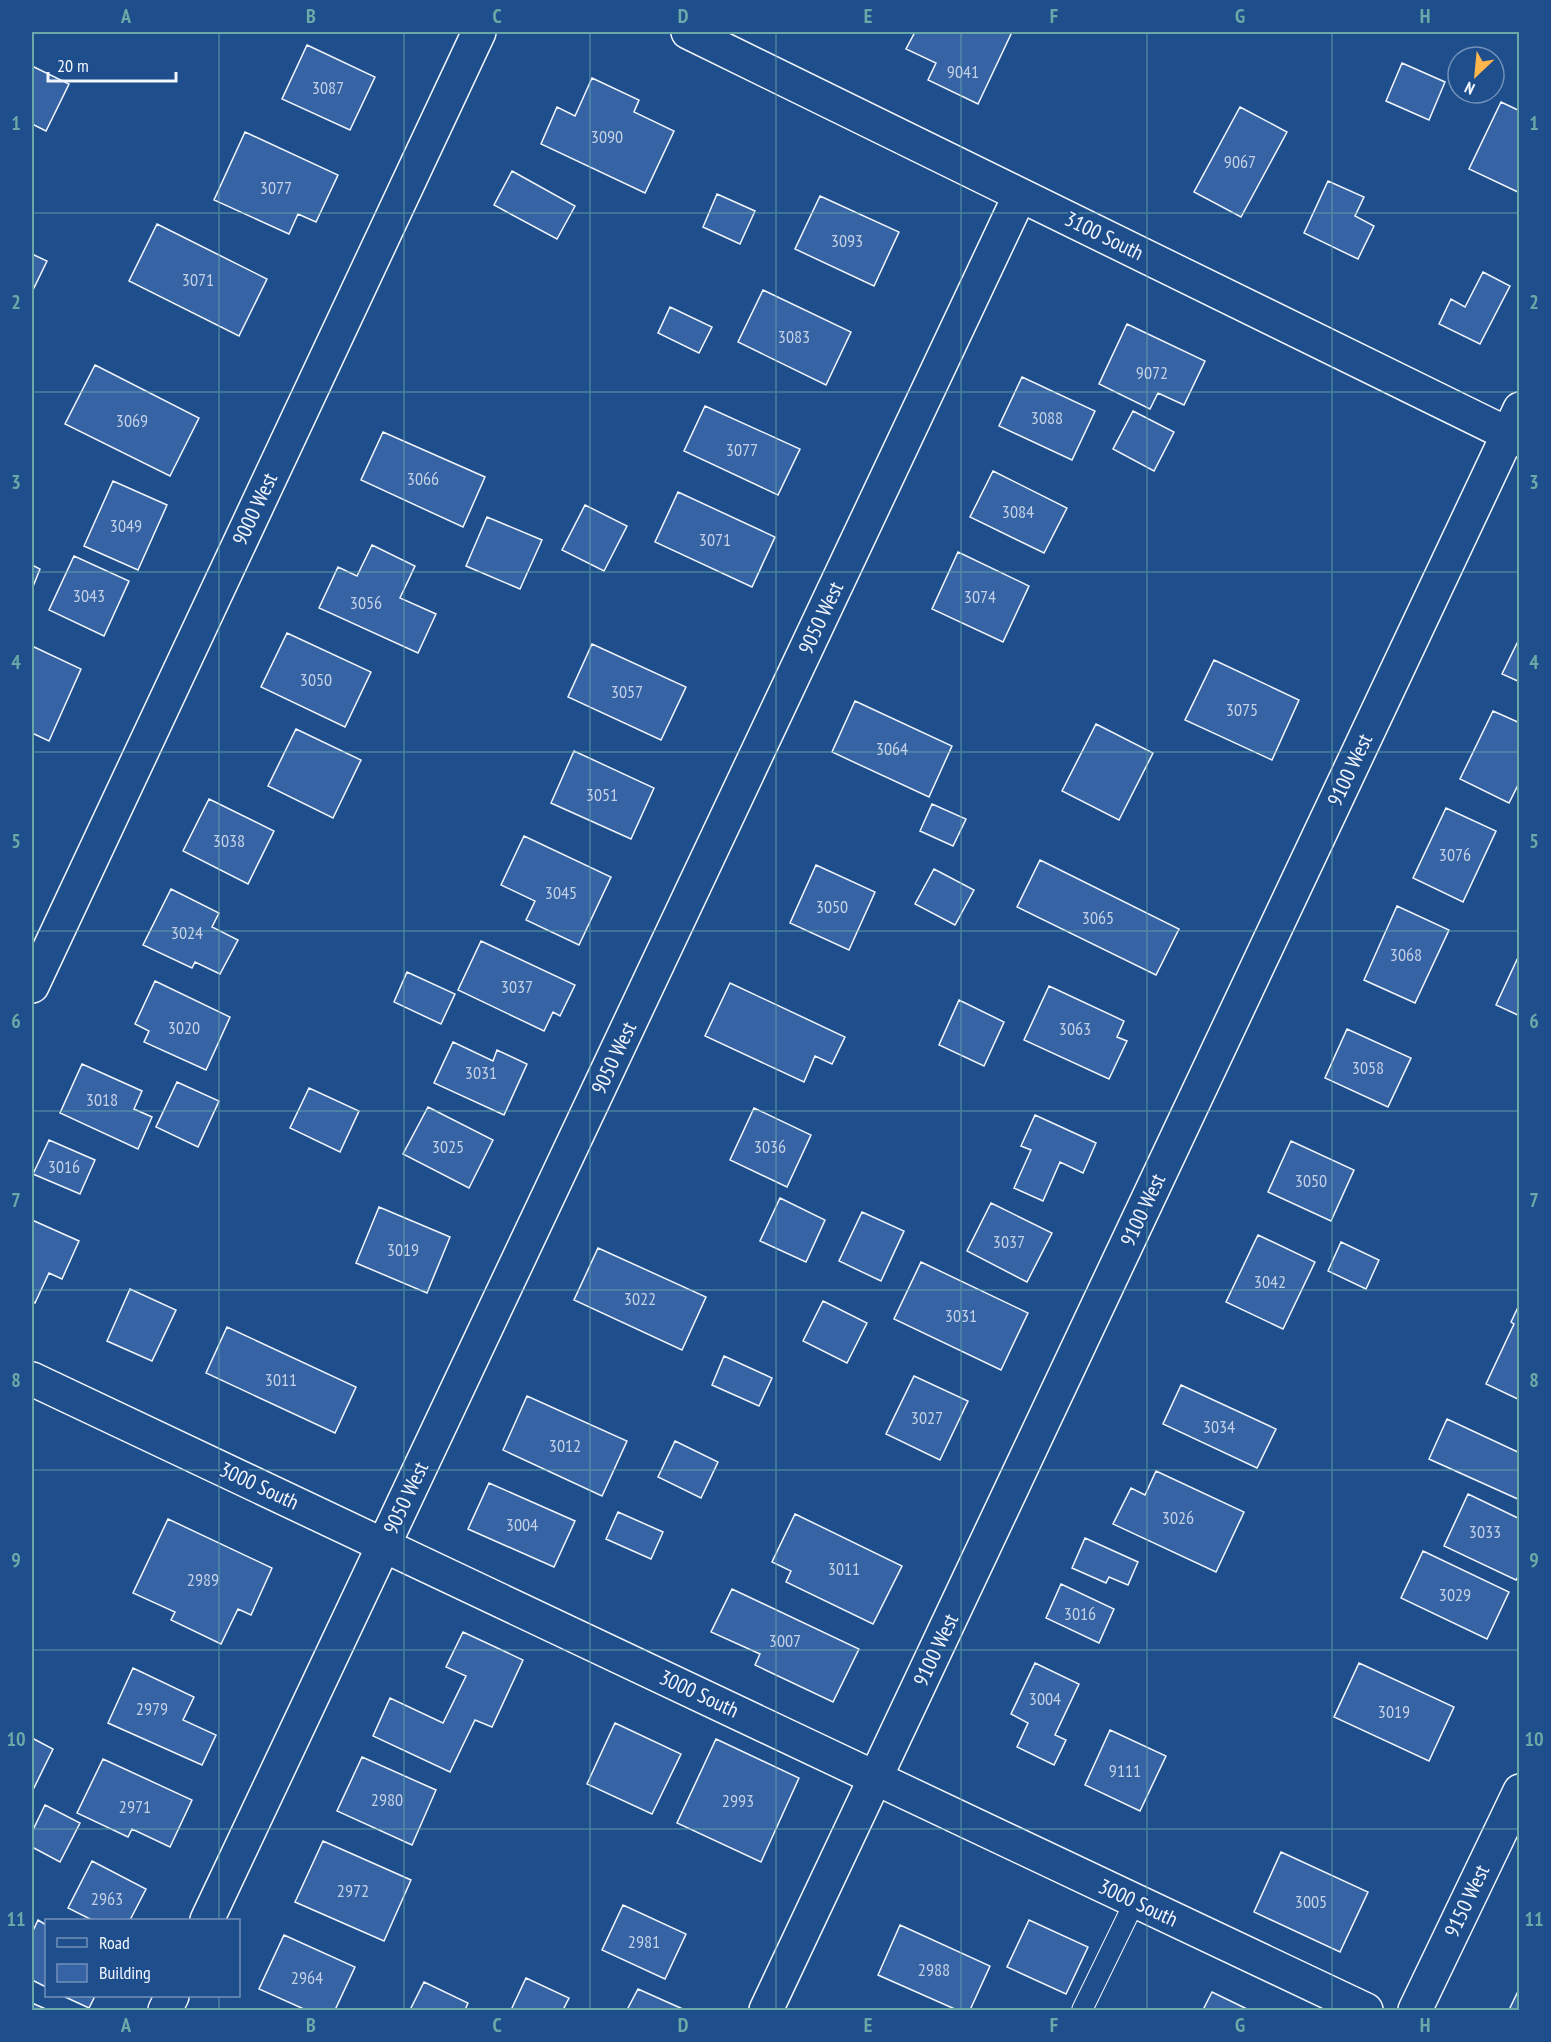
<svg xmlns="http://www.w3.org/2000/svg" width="1551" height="2042" viewBox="0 0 1551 2042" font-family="'PT Sans Narrow',sans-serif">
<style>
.building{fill:#3563a3;stroke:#f2f6ff;stroke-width:1.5}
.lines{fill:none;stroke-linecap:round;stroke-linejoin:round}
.lane-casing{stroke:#f2f6ff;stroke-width:22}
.street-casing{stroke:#f2f6ff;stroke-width:36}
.lane{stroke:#1f4e8c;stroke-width:20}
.street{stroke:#1f4e8c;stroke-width:33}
.grid{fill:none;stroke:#6aa9a8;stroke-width:1.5;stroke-opacity:0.55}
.labels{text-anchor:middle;stroke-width:4.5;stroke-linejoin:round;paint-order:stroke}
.number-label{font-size:18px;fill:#c3d1e8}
.street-label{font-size:21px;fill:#f2f6ff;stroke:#1f4e8c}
.neatline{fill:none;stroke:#6aa9a8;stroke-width:2}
.grid-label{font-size:20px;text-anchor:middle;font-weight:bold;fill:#6aa9a8}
</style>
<rect width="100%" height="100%" fill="#1f4e8c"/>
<path class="building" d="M 915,32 L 1012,32 L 978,104 L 928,80 L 936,63 L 906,49 Z
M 307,45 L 375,77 L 350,130 L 282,99 Z
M 1402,63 L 1445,82 L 1429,120 L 1386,101 Z
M 32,66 L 69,84 L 46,131 L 32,124 Z
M 592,78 L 639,100 L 634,112 L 674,131 L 645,193 L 541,144 L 557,107 L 575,116 Z
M 1501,102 L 1520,111 L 1520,193 L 1469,169 Z
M 1240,107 L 1287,132 L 1241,217 L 1194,192 Z
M 245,132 L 338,175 L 316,222 L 298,214 L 289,234 L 214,200 Z
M 512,171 L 575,206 L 557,239 L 494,205 Z
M 1328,181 L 1364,197 L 1355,216 L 1374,226 L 1358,259 L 1304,233 Z
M 717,194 L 755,211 L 740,244 L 703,227 Z
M 820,196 L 899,232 L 874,286 L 795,249 Z
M 157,224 L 267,279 L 239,336 L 129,281 Z
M 32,254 L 47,261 L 32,292 Z
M 1483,272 L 1510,286 L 1480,344 L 1439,324 L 1451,299 L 1465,307 Z
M 763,290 L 851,332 L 826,385 L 738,342 Z
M 670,307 L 712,327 L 699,353 L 658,333 Z
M 1127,324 L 1205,361 L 1184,405 L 1158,393 L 1150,409 L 1099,384 Z
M 95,365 L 199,418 L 170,476 L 65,424 Z
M 1022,377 L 1095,411 L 1072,460 L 999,426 Z
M 705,406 L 800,449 L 778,495 L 684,451 Z
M 1133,411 L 1174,432 L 1154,471 L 1113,449 Z
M 383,432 L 485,477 L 463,527 L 361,480 Z
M 993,471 L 1067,508 L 1044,553 L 970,517 Z
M 113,481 L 167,505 L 138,570 L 84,546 Z
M 678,492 L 775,537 L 752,587 L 655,542 Z
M 585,505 L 627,526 L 604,571 L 562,550 Z
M 487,517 L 542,540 L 520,589 L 466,566 Z
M 372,545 L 415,566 L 400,598 L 436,614 L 418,653 L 319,608 L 338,567 L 357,576 Z
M 958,552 L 1029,586 L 1003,642 L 932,609 Z
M 74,556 L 129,581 L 104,636 L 49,610 Z
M 32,565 L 40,569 L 32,589 Z
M 287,633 L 371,672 L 345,727 L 261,687 Z
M 1520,637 L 1520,682 L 1502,674 Z
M 592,644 L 686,687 L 661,740 L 568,697 Z
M 32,646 L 81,669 L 49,741 L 32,733 Z
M 1214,660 L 1299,700 L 1272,760 L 1185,720 Z
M 855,701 L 952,746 L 929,797 L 832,752 Z
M 1493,711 L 1520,723 L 1520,781 L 1509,803 L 1460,779 Z
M 1096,724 L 1153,753 L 1119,820 L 1062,791 Z
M 296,729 L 361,760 L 333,818 L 268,786 Z
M 574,751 L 654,788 L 631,839 L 551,803 Z
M 209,799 L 274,831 L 248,884 L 183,851 Z
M 932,804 L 966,819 L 953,846 L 920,831 Z
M 1446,808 L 1496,831 L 1463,902 L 1413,878 Z
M 524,836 L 611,877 L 579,945 L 526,920 L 535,901 L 501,885 Z
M 1040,860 L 1179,929 L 1156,975 L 1017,907 Z
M 816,865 L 875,892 L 849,950 L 790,923 Z
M 934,869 L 974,890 L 955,925 L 915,904 Z
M 171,889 L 219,913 L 212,927 L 238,940 L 220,974 L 195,962 L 192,968 L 143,945 Z
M 1397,906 L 1449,930 L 1415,1003 L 1364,980 Z
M 481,941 L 575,985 L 560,1016 L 553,1012 L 544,1031 L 458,990 Z
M 1520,953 L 1520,1016 L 1496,1005 Z
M 407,972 L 455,994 L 441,1024 L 394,1002 Z
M 155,981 L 230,1017 L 206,1070 L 144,1042 L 149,1031 L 135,1024 Z
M 730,983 L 845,1037 L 832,1064 L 815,1056 L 804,1082 L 705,1036 Z
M 1049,986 L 1124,1021 L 1117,1037 L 1127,1041 L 1109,1079 L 1024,1040 Z
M 959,1000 L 1004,1022 L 984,1066 L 939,1045 Z
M 1347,1029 L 1411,1058 L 1388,1107 L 1325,1078 Z
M 453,1042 L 493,1061 L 497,1050 L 527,1064 L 504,1115 L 434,1083 Z
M 82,1064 L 142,1091 L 134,1109 L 152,1117 L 138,1149 L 60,1113 Z
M 177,1082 L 219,1101 L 198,1147 L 156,1127 Z
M 309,1088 L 359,1111 L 340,1152 L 290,1128 Z
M 428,1107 L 493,1140 L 469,1188 L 403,1154 Z
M 754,1108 L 811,1135 L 787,1187 L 730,1160 Z
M 1035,1115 L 1096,1143 L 1083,1173 L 1060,1162 L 1043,1201 L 1014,1188 L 1031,1150 L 1021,1146 Z
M 49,1140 L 95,1160 L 80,1194 L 33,1174 Z
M 1291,1141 L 1354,1170 L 1331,1221 L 1268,1192 Z
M 780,1198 L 825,1220 L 806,1262 L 760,1241 Z
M 991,1203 L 1052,1233 L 1027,1282 L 967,1251 Z
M 379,1207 L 450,1237 L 427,1293 L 356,1263 Z
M 862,1212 L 904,1231 L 881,1281 L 839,1261 Z
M 32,1220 L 79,1241 L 62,1279 L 49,1273 L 35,1303 L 32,1301 Z
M 1258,1235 L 1315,1262 L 1283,1329 L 1226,1302 Z
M 1341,1242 L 1379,1260 L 1366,1289 L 1328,1271 Z
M 598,1248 L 706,1297 L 682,1350 L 574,1300 Z
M 921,1262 L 1028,1313 L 1001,1370 L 894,1319 Z
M 130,1289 L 176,1310 L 152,1361 L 107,1341 Z
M 823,1301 L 867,1323 L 847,1363 L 803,1341 Z
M 1520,1303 L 1520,1400 L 1486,1384 L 1514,1324 L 1511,1322 Z
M 227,1327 L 356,1387 L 335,1433 L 206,1373 Z
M 724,1356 L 772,1378 L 759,1406 L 712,1385 Z
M 914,1376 L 968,1401 L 940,1460 L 886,1434 Z
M 1181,1385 L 1276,1429 L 1257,1468 L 1163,1424 Z
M 527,1396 L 627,1441 L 602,1496 L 503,1450 Z
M 1447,1419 L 1520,1453 L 1520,1500 L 1429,1459 Z
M 675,1441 L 718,1462 L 701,1498 L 658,1477 Z
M 1156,1471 L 1244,1512 L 1216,1572 L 1113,1524 L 1131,1488 L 1145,1495 Z
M 489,1483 L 575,1521 L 554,1567 L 468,1529 Z
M 1468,1494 L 1520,1519 L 1520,1573 L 1516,1580 L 1444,1546 Z
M 618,1512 L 663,1532 L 651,1559 L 606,1539 Z
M 795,1514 L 902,1566 L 873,1624 L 786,1582 L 791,1571 L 772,1562 Z
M 168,1519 L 272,1568 L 251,1615 L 238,1609 L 221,1644 L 171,1620 L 175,1612 L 133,1593 Z
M 1085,1538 L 1138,1562 L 1128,1585 L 1109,1577 L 1106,1583 L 1072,1568 Z
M 1423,1551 L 1509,1592 L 1487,1639 L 1401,1598 Z
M 1061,1584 L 1114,1609 L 1099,1643 L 1046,1618 Z
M 732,1589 L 859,1649 L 833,1702 L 755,1665 L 760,1654 L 711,1632 Z
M 463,1632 L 523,1660 L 492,1727 L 475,1720 L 450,1772 L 373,1736 L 390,1698 L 443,1723 L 466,1676 L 446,1667 Z
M 1035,1663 L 1079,1684 L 1055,1735 L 1066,1740 L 1054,1765 L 1017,1747 L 1028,1723 L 1011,1714 Z
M 1359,1663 L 1454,1707 L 1429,1761 L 1334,1717 Z
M 133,1668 L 194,1697 L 183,1720 L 216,1735 L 202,1765 L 108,1723 Z
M 615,1723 L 681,1754 L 652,1814 L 587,1784 Z
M 1110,1730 L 1166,1756 L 1140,1811 L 1085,1785 Z
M 32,1738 L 53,1749 L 32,1792 Z
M 716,1739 L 799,1778 L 761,1862 L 677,1823 Z
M 362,1757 L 436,1790 L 412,1845 L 337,1811 Z
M 103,1759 L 192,1800 L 170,1847 L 132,1829 L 128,1837 L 77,1813 Z
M 45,1805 L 80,1823 L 60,1862 L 32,1847 L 32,1832 Z
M 323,1841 L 411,1880 L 384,1941 L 295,1902 Z
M 1281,1852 L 1368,1892 L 1340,1952 L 1254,1912 Z
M 92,1861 L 146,1889 L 130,1920 L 92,1920 L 68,1908 Z
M 623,1905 L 686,1934 L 665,1979 L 602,1950 Z
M 38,1920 L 46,1925 L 46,1987 L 32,1980 L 32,1933 Z
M 1029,1920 L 1088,1947 L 1066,1994 L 1007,1967 Z
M 900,1925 L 990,1966 L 970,2010 L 957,2010 L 878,1975 Z
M 284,1935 L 355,1967 L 335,2010 L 306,2010 L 259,1989 Z
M 526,1978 L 569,1998 L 563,2010 L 511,2010 Z
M 424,1982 L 468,2003 L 465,2010 L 410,2010 Z
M 1520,1987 L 1520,2010 L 1509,2010 Z
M 638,1989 L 685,2010 L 627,2010 Z
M 1212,1992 L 1249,2010 L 1203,2010 Z
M 63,1996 L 95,1996 L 89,2008 Z
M 32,2003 L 48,2010 L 32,2010 Z"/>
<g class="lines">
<g class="lane-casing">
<path id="lane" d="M 1082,2010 L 1135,1901"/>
</g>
<g class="street-casing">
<path id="street" d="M 688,32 L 1520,440
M 32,986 L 479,32
M 32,1379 L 1366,2010
M 207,1920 L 1020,195
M 165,2010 L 172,1996
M 766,2010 L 1520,409
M 1415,2010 L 1520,1791"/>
</g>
<use href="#lane" class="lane"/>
<use href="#street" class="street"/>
</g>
<path class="grid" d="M 219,32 L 219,1920M 404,32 L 404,2010M 590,32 L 590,2010M 776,32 L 776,2010M 961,32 L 961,2010M 1147,32 L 1147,2010M 1332,32 L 1332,2010M 32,213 L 1520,213M 32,392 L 1520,392M 32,572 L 1520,572M 32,752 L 1520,752M 32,931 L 1520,931M 32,1111 L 1520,1111M 32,1290 L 1520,1290M 32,1470 L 1520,1470M 32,1650 L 1520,1650M 32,1829 L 1520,1829M 219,1996 L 219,2010"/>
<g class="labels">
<g class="number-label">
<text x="963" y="78">9041</text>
<text x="328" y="94">3087</text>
<text x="607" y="143">3090</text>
<text x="1240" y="168">9067</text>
<text x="276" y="194">3077</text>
<text x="847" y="247">3093</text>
<text x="198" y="286">3071</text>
<text x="794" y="343">3083</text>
<text x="1152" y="379">9072</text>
<text x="1047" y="424">3088</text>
<text x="132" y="427">3069</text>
<text x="742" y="456">3077</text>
<text x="423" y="485">3066</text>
<text x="1018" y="518">3084</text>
<text x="126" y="532">3049</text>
<text x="715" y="546">3071</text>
<text x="89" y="602">3043</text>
<text x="980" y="603">3074</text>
<text x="366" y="609">3056</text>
<text x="316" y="686">3050</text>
<text x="627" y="698">3057</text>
<text x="1242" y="716">3075</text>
<text x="892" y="755">3064</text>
<text x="602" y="801">3051</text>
<text x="229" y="847">3038</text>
<text x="1455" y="861">3076</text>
<text x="561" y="899">3045</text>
<text x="832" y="913">3050</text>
<text x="1098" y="924">3065</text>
<text x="187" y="939">3024</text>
<text x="1406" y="961">3068</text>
<text x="517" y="993">3037</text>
<text x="184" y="1034">3020</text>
<text x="1075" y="1035">3063</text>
<text x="1368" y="1074">3058</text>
<text x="481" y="1079">3031</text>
<text x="102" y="1106">3018</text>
<text x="448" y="1153">3025</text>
<text x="770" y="1153">3036</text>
<text x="64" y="1173">3016</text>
<text x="1311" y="1187">3050</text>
<text x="1009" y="1248">3037</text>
<text x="403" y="1256">3019</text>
<text x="1270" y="1288">3042</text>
<text x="640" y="1305">3022</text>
<text x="961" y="1322">3031</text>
<text x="281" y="1386">3011</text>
<text x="927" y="1424">3027</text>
<text x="1219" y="1433">3034</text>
<text x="565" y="1452">3012</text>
<text x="1178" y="1524">3026</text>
<text x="522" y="1531">3004</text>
<text x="1485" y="1538">3033</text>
<text x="844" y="1575">3011</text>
<text x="203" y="1586">2989</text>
<text x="1455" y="1601">3029</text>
<text x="1080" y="1620">3016</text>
<text x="785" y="1647">3007</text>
<text x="1045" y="1705">3004</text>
<text x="152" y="1715">2979</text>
<text x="1394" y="1718">3019</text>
<text x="1125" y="1777">9111</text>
<text x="387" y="1806">2980</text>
<text x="738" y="1807">2993</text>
<text x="135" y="1813">2971</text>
<text x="353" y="1897">2972</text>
<text x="107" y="1905">2963</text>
<text x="1311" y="1908">3005</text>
<text x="644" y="1948">2981</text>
<text x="934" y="1976">2988</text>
<text x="307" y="1984">2964</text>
</g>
<g class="street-label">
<text transform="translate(1104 236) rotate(26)" y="7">3100 South</text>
<text transform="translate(255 509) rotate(-65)" y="7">9000 West</text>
<text transform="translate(821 618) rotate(-65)" y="7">9050 West</text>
<text transform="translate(1350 770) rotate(-65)" y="7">9100 West</text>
<text transform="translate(614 1058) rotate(-65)" y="7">9050 West</text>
<text transform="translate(1143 1210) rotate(-65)" y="7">9100 West</text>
<text transform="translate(259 1486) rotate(25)" y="7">3000 South</text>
<text transform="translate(406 1498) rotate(-65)" y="7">9050 West</text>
<text transform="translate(936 1650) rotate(-65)" y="7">9100 West</text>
<text transform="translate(699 1694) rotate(25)" y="7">3000 South</text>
<text transform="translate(1467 1901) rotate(-65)" y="7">9150 West</text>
<text transform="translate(1138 1903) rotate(25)" y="7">3000 South</text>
</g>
</g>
<rect width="1551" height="2042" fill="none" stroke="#1f4e8c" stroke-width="66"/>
<rect x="45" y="1919" width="195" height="78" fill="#1f4e8c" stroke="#7391ba" stroke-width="1.5"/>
<rect x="57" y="1938" width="30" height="9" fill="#1f4e8c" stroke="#7391ba" stroke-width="1.5"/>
<text x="99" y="1949" font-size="18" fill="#f2f6ff">Road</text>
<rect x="57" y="1964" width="30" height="18" fill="#3563a3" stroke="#7391ba" stroke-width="1.5"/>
<text x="99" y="1979" font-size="18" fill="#f2f6ff">Building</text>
<g transform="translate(1476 75) rotate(206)"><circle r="28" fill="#1f4e8c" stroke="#7391ba" stroke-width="1.5"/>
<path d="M0-4.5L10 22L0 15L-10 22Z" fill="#ffb74d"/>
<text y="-9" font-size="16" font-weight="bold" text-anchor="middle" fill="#f2f6ff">N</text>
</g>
<path d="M48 72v9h128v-9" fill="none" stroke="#f2f6ff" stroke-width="3"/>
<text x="57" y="72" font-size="18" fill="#f2f6ff" stroke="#1f4e8c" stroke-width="4.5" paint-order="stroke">20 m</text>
<rect x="33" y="33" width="1485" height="1976" class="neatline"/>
<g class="grid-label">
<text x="126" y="23">A</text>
<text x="311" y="23">B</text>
<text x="497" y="23">C</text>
<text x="683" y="23">D</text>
<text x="868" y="23">E</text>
<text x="1054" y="23">F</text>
<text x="1240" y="23">G</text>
<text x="1425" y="23">H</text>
<text x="16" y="130">1</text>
<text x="1534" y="130">1</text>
<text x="16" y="309">2</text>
<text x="1534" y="309">2</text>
<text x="16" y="489">3</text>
<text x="1534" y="489">3</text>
<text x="16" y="669">4</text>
<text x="1534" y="669">4</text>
<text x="16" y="848">5</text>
<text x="1534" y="848">5</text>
<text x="16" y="1028">6</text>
<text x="1534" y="1028">6</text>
<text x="16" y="1207">7</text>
<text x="1534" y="1207">7</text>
<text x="16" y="1387">8</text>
<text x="1534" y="1387">8</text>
<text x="16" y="1567">9</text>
<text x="1534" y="1567">9</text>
<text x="16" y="1746">10</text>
<text x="1534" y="1746">10</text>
<text x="16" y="1926">11</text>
<text x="1534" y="1926">11</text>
<text x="126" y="2032">A</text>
<text x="311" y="2032">B</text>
<text x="497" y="2032">C</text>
<text x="683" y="2032">D</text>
<text x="868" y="2032">E</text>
<text x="1054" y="2032">F</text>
<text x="1240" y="2032">G</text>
<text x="1425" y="2032">H</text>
</g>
</svg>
